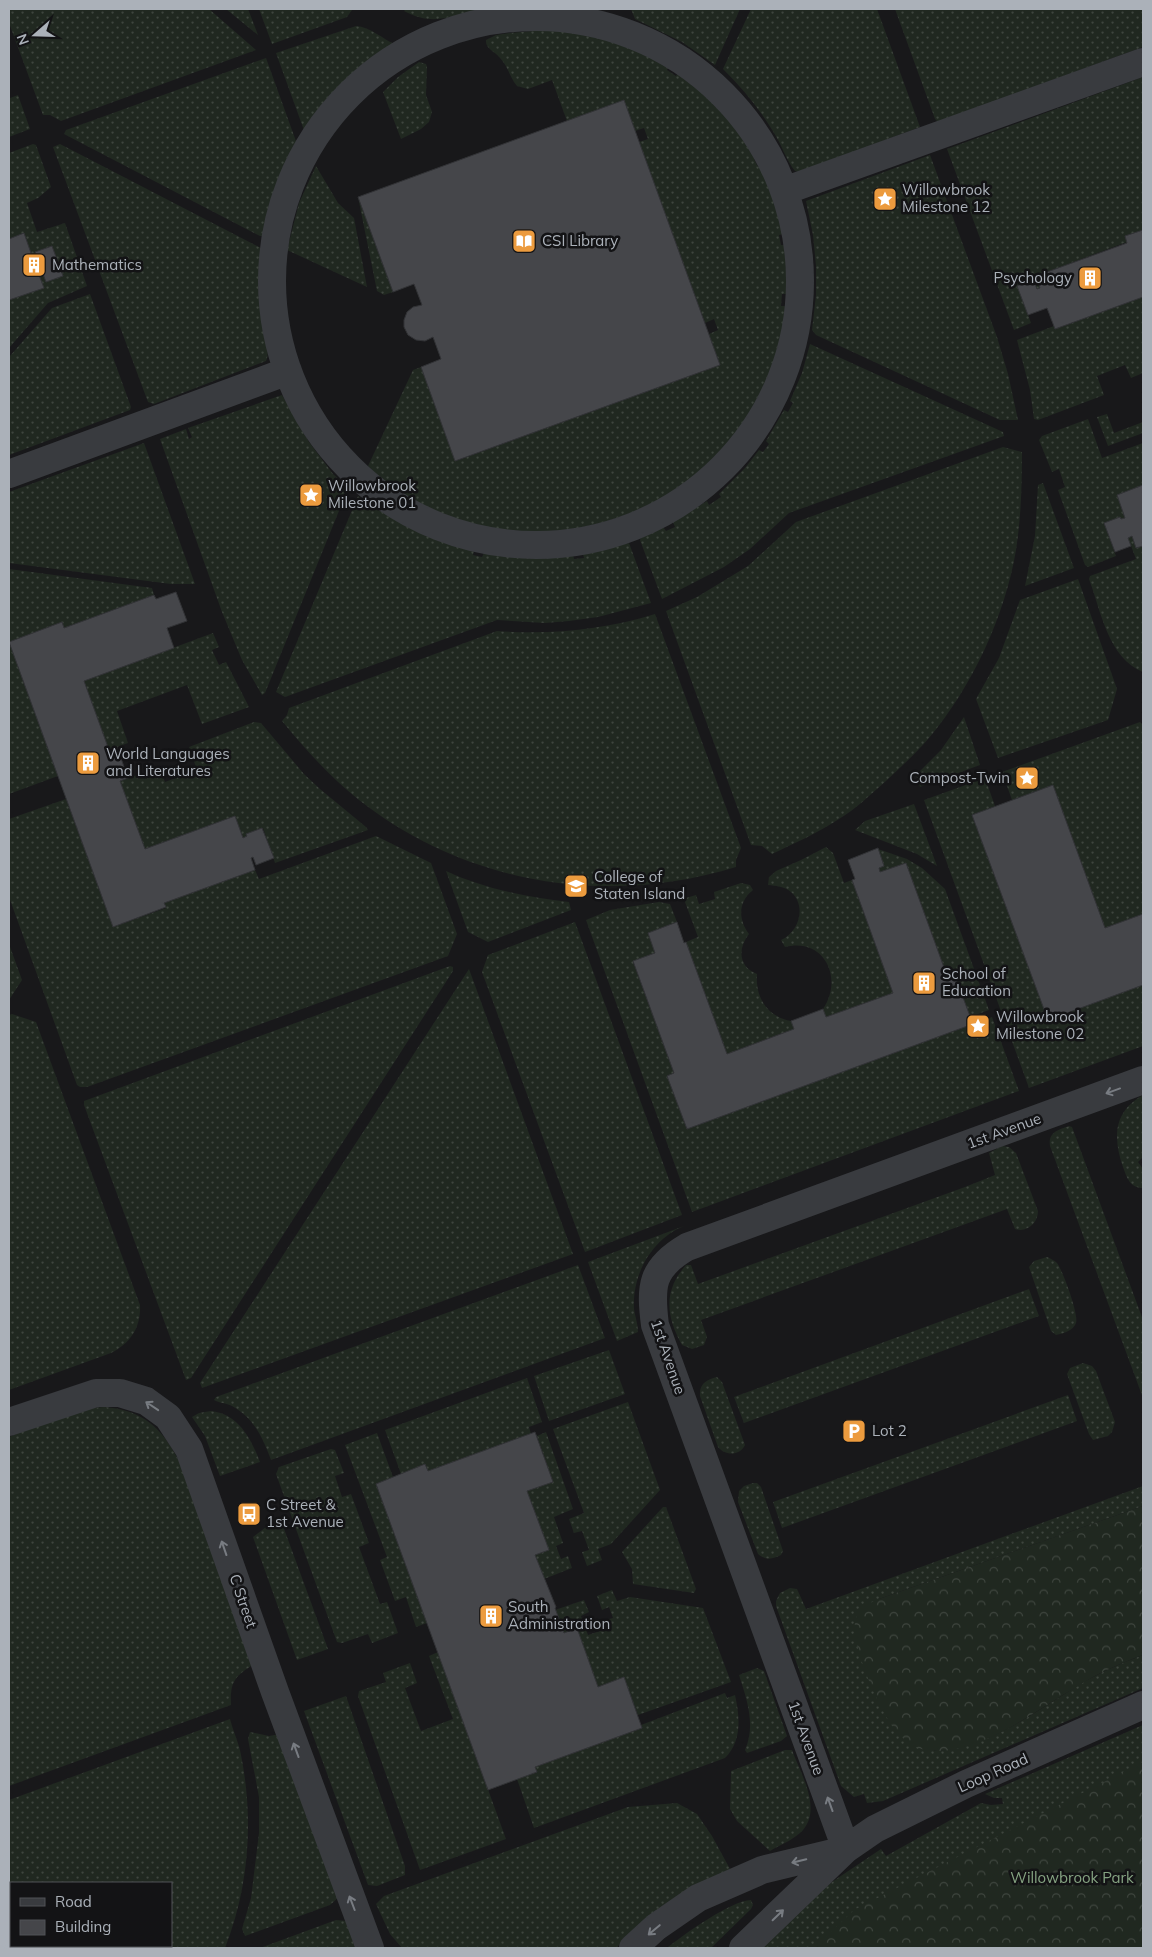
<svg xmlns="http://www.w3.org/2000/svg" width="1152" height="1957" viewBox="0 0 1152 1957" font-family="Mulish,sans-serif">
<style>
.grass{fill:url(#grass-dots);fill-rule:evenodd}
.forest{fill:url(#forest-crowns)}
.building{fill:#45464a;stroke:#323336}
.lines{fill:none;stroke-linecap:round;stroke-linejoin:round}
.minor{stroke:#393b3f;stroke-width:28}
.oneway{stroke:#787c82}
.labels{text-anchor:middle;stroke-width:5;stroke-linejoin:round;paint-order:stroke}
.poi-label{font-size:15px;fill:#abb1b9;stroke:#131315;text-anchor:start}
.street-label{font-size:15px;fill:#abb1b9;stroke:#131315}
.park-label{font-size:15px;fill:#85a382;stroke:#131315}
</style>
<defs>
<pattern id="grass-dots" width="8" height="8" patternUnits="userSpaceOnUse" patternTransform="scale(1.25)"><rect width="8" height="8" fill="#202820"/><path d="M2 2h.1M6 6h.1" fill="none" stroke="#3e453e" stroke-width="1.8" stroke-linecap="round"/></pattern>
<pattern id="forest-crowns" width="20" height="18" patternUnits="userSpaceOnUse" patternTransform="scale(1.25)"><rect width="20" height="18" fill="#202820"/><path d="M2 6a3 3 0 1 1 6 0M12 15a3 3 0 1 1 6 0" fill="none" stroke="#3e453e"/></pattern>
</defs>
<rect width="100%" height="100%" fill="#18181a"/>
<path class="grass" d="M 9,9 L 209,9 L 256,50 L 61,121 L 50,115 L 43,115 L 9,23 Z
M 226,9 L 248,9 L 258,35 Z
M 259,9 L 351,9 L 352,10 L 347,17 L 272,44 Z
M 406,9 L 485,9 C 454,14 435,28 404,11 Z
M 631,9 L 740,9 L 715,65 L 682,42 L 635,19 Z
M 751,9 L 877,9 L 920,127 L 800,172 L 795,171 C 786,160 782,145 774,133 C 760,109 742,88 723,69 Z
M 895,9 L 1143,9 L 1143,47 L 938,122 L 935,119 Z
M 356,26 C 370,27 383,39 396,45 L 330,104 L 305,133 L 276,53 Z
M 545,30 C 594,33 626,42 669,65 L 667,70 L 676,76 L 679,71 L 725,111 L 758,157 L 754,159 L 758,167 L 763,165 L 773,191 L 784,234 L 779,235 L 781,245 L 786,245 L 788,294 L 782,294 L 781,306 L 787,306 C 773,467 605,570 454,518 C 422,506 391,491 368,466 L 413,370 L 421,367 L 456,461 L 720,365 L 709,334 L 718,330 L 714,319 L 705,323 L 639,142 L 648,139 L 644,128 L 635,131 L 567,121 L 552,80 L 528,89 L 517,86 C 510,78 508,66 500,58 C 495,51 485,49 486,40 L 496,35 L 509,33 Z
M 266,58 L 297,144 L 278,184 L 263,236 L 260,236 L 64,134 L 66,130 Z
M 419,62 L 426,64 L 427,67 L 426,95 L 432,112 L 429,122 L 421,129 L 401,139 L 383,92 L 398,77 Z
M 1143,77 L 1143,230 L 1125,236 L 1127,242 L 1036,276 L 1040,288 L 1037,289 L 1033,279 L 1017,285 L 1031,323 L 1014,330 L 947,149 Z
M 9,95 L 10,98 L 18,95 L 30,129 L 9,137 Z
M 33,144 L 36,145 L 51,187 L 38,198 L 27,203 L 37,232 L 65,223 L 87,286 L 48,303 L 9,348 L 9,300 L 43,288 L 39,275 L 43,274 L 46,282 L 63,276 L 52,246 L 35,252 L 36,254 L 32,256 L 24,233 L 9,239 L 9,153 Z
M 60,144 L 261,248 C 260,273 259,298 262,323 C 264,335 271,350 266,361 L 154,404 L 148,402 L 53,147 Z
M 930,155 L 997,337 L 1008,374 L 1018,420 L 1000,420 L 816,335 L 812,330 L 816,295 L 816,266 L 813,235 L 806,201 Z
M 316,166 L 338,203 L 354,218 L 367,287 L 287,250 L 299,203 Z
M 358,197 L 393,292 L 384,295 L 377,291 Z
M 90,294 L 131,407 L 130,410 L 9,455 L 9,357 L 52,308 Z
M 1143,297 L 1143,373 L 1131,378 L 1125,365 L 1097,376 L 1104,395 L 1038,420 L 1034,419 L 1030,390 L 1017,340 L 1054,326 L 1056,329 Z
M 810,344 L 1003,432 L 1004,436 L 789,513 L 750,549 L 724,567 L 662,599 L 640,540 L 641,538 L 663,527 L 666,531 L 675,527 L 673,522 L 707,501 L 709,505 L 721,497 L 719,494 L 745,468 L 759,450 L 763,452 L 769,444 L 766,441 L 784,410 L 788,412 L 793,403 L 790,401 L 802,373 Z
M 282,395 L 309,442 L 333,474 L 343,483 L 345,496 L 265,693 L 262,695 L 242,660 L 222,612 L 160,439 L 186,429 L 189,439 L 192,437 L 188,428 Z
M 1107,414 L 1114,433 L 1143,422 L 1143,433 L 1108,446 L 1097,417 Z
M 1088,419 L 1102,458 L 1143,443 L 1143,485 L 1117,495 L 1125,518 L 1121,519 L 1120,517 L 1104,523 L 1116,556 L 1088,567 L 1085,565 L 1058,490 L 1065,487 L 1059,469 L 1052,472 L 1039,440 L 1042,436 Z
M 144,443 L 195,584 L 171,584 L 9,563 L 9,492 Z
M 1003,447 L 1022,452 C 1022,485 1021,518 1016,550 C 1005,616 972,687 929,738 C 916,753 901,767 886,781 C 871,794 856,809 839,819 C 818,833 795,843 772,854 L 762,846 L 751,845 L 666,611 L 697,597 L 748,566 L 796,522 Z
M 1043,483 L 1074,568 L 1025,586 L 1035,536 L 1038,485 Z
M 358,496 C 393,521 432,540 474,551 L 473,555 L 482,557 L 484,553 L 526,556 L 573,554 L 574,559 L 584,558 L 583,554 L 629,543 L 651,603 L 598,617 L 569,621 L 545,623 L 497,620 L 285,697 L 276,692 Z
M 1132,536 L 1136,548 L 1143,546 L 1143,672 C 1108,658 1101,611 1089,579 L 1090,576 L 1136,559 L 1128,538 Z
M 9,569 L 152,588 L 154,595 L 64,628 L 62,622 L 9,642 L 58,776 L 9,794 Z
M 1078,579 L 1117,689 L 1108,720 L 998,758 L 976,699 L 999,658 L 1020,600 Z
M 655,614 L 741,848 L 736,860 L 736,867 C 606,907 466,884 359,800 C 330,777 305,749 282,721 L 287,715 L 289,708 L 497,631 C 551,635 603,630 655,614 Z
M 213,633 L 219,647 L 212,650 L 219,665 L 226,662 L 249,707 L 202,724 L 187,685 L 117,711 L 128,743 L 109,750 L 84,681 Z
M 964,717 L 980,765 L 920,787 L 916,775 L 941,750 Z
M 254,722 L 261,723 L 304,774 L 320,789 L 366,827 L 368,830 L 275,863 L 263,828 L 246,834 L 247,836 L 243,838 L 235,816 L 145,849 L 120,781 L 159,767 L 165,782 L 197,770 L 189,747 Z
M 1140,722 L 1143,725 L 1143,914 L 1105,928 L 1053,785 L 1012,800 L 1002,772 Z
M 985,778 L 995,806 L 972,815 L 1048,1019 L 1143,985 L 1143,1046 L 1029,1088 L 924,800 Z
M 66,799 L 113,927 L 166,908 L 164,903 L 255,870 L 259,879 L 376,836 L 431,863 L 457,934 L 448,956 L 87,1087 L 80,1087 L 77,1085 L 9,897 L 9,819 Z
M 914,804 L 937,866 L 917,854 L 855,830 L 865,821 Z
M 826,847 L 833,853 L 844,883 L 852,880 L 893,993 L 826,1017 L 823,1009 C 844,978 824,937 785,947 L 781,940 C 799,932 807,906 791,892 C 784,886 776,886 768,885 L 769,877 L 776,871 L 801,860 Z
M 878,849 L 907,859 L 922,868 L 945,889 L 989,1010 L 970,1017 L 954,971 L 946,973 L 906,863 L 880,872 Z
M 446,871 C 485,889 527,897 569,902 L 571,910 L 488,942 L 468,932 Z
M 741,883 L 750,885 L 753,890 C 738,902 738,919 749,934 C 737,949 739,967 757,974 C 755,998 768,1017 791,1021 L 794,1029 L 727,1054 L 686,942 L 698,937 L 685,902 L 686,898 L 696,895 L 699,904 L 715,899 L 714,892 Z
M 659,902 L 670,904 L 677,922 L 648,933 L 655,953 L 633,962 L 674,1073 L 667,1076 L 687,1129 L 992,1017 L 1019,1091 L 692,1212 L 586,920 L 610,910 Z
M 575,922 L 682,1215 L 585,1252 L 482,972 L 488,955 Z
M 9,944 L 22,980 L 9,1000 Z
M 450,966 L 453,967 L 453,971 L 191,1378 L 186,1380 L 84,1105 L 84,1101 Z
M 469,969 L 573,1254 L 202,1388 L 200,1383 Z
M 12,1014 L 36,1022 L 140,1305 C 141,1327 131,1343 111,1353 L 9,1390 L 9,1015 Z
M 1143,1095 L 1143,1157 L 1138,1162 L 1143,1169 L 1143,1188 C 1130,1188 1127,1178 1123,1167 C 1113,1138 1113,1112 1143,1095 Z
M 1069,1126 L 1072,1127 L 1143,1320 L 1143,1398 L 1050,1146 C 1048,1132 1058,1130 1069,1126 Z
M 1002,1146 L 1009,1147 L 1016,1153 L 1038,1211 C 1038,1223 1027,1233 1015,1229 L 1007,1209 L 701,1320 L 707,1337 L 704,1345 L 692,1349 L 682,1345 C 666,1316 663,1291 686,1265 L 691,1265 L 698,1284 L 965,1187 L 995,1175 L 989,1153 Z
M 684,1226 C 652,1239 632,1274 634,1309 C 635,1316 638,1324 638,1332 L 617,1341 L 588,1262 Z
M 1047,1257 C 1051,1259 1054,1260 1057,1263 C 1063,1271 1079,1315 1076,1323 C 1073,1331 1064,1333 1056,1335 L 1051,1331 L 1029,1267 L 1034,1261 Z
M 578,1265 L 605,1338 L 271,1460 C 263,1438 254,1418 232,1406 C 226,1403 219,1403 214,1400 L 216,1397 Z
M 1029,1289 L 1039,1316 L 744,1423 L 734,1397 Z
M 609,1350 L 625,1394 L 549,1421 L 534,1376 Z
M 1083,1363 L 1092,1366 L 1096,1371 L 1115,1422 L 1112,1432 L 1108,1436 L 1093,1440 L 1089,1434 L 1067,1374 L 1070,1368 Z
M 717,1377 L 722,1382 L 745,1445 C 740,1456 725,1456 718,1447 L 700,1396 C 699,1384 706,1380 717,1377 Z
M 527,1378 L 542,1422 L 529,1427 L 531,1434 L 428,1471 L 425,1464 L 401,1474 L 385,1430 Z
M 1068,1395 L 1077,1421 L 782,1528 L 773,1502 Z
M 628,1402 L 660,1490 L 611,1544 L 598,1549 L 602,1560 L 587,1566 L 582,1552 L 589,1550 L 582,1531 L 574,1533 L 569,1519 L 584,1513 L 553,1429 Z
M 104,1407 C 143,1410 162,1428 179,1461 L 254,1664 C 234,1677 230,1682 231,1705 L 9,1786 L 9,1437 C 39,1425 72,1409 104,1407 Z
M 211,1411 C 239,1414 251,1439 260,1462 L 220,1476 L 205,1436 L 192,1417 L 199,1413 Z
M 546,1432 L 573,1509 L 554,1517 L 563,1543 L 556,1546 L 561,1559 L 568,1556 L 572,1568 L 544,1579 L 535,1555 L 548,1550 L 527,1491 L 553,1482 L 537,1436 Z
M 377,1433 L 393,1477 L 376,1484 L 427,1623 L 416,1627 L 406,1597 L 395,1601 L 380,1560 L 387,1557 L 345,1445 Z
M 331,1449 L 335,1450 L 344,1473 L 335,1476 L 342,1497 L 351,1494 L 369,1543 L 359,1547 L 380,1604 L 387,1602 L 398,1633 L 372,1643 L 368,1634 L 342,1643 L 337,1642 L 276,1474 L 279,1467 Z
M 753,1483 L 757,1483 L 761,1487 L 783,1551 L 781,1555 C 773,1559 766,1561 758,1554 L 738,1502 L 739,1491 L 744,1486 Z
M 1143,1486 L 1143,1506 L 879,1599 L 934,1751 C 986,1749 1034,1713 1077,1686 C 1097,1674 1121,1663 1143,1655 L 1143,1688 L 883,1801 L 867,1803 L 864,1794 L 854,1797 L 841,1786 L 776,1606 L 776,1601 L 780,1593 L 790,1588 L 797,1589 L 806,1609 Z
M 663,1507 L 666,1507 L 696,1589 L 694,1593 L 633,1584 L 632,1569 L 622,1552 Z
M 272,1525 L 283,1526 L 328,1649 L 297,1660 L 253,1537 L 266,1527 Z
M 612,1590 L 617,1601 L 630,1597 L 703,1608 L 731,1682 L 638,1715 L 624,1678 L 598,1687 L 577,1628 L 564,1633 L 555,1610 L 584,1600 L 589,1612 L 581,1616 L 588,1635 L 609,1628 L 606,1620 L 613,1618 L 609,1607 L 602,1610 L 597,1596 Z
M 438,1652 L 506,1839 L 420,1870 L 358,1696 L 359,1691 L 386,1682 L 383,1673 L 410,1663 L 417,1683 L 405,1688 L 421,1731 L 453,1719 L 429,1656 Z
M 757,1668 L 764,1671 L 787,1736 L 781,1741 L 747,1753 L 745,1750 C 756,1725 747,1700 739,1675 Z
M 725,1693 L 727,1698 L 735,1695 C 740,1717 742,1741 725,1758 L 534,1828 L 517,1779 L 537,1772 L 535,1767 L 642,1728 L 641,1725 Z
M 346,1696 L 405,1866 L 405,1875 L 377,1886 L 368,1885 L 304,1711 Z
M 230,1719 C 233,1731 239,1743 241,1755 C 254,1820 249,1887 225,1948 L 9,1948 L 9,1800 ZM 11,1883 L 171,1883 L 171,1946 L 11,1946 Z
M 1143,1725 L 1143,1948 L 755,1948 L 823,1888 L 881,1849 L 886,1856 L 981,1803 L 991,1805 L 1003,1804 L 1002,1798 L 994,1798 L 985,1794 Z
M 250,1732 L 269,1736 L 280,1734 L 339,1897 L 330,1905 L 245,1936 L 242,1929 L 251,1898 L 259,1833 L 259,1797 L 248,1739 Z
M 785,1750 L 792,1750 C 801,1775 824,1811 800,1833 C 791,1841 780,1845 770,1851 L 737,1821 L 730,1809 L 731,1771 Z
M 677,1803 L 697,1814 L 712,1836 L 730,1869 L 629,1936 L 616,1948 L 402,1948 L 390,1934 L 376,1904 L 384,1896 L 628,1807 Z
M 751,1900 L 753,1905 L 751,1909 L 711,1948 L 667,1948 C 683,1935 732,1900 751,1900 Z
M 336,1920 L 348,1921 L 358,1948 L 260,1948 Z"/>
<path class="forest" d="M 1143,1506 L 1143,1655 C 1121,1663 1098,1673 1078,1686 C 1038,1709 996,1743 949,1750 C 939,1752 921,1751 912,1745 C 907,1741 899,1736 895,1730 C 880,1711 848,1641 856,1618 C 860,1607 870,1603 879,1599 Z
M 1143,1762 L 1143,1948 L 814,1948 L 854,1910 Z"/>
<path class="building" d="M 624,100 L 720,365 L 455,461 L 421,367 L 441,359 L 433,337 L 425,341 L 416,340 L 408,335 L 404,327 L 404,320 L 407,312 L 413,307 L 422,305 L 414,284 L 393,292 L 358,197 Z
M 1143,230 L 1143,297 L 1055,329 L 1047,308 L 1028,315 L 1017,286 L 1033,279 L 1037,289 L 1040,288 L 1036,276 L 1127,243 L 1125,236 Z
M 24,233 L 32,256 L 36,254 L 35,252 L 52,246 L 63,276 L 46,282 L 43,274 L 39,275 L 44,288 L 9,300 L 9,239 Z
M 1143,485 L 1143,546 L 1136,548 L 1132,536 L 1128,538 L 1131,546 L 1115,552 L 1104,523 L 1120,517 L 1121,519 L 1125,518 L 1117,495 Z
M 176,592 L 187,621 L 167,628 L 174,648 L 84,681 L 109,750 L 117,747 L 128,778 L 120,781 L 145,849 L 235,816 L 243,838 L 247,836 L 246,834 L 262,828 L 274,858 L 256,865 L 253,857 L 251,858 L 255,870 L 164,903 L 166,907 L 113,927 L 9,642 L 62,622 L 64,628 L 154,595 L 156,599 Z
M 1053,785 L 1105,928 L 1143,914 L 1143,985 L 1048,1020 L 972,815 Z
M 878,848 L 884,866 L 879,868 L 880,872 L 906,863 L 946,973 L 953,971 L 973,1024 L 687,1129 L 667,1076 L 674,1073 L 633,961 L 655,953 L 648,933 L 677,922 L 684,943 L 686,942 L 727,1054 L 794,1029 L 791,1021 L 823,1009 L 826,1017 L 893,993 L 852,880 L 855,879 L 848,860 Z
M 535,1432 L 553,1482 L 527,1491 L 549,1550 L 535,1555 L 556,1607 L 555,1608 L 564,1633 L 577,1628 L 598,1687 L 624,1677 L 642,1728 L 535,1767 L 537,1772 L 488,1790 L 376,1484 L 425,1464 L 428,1471 Z"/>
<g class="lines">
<path class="minor" d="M272 281a264 264 0 1 1 528 0a264 264 0 1 1-528 0Z
M 784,191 L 1143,62
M 9,474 L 288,371
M 9,1422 L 96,1393 L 120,1393 L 146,1401 L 168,1417 L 189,1449 L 275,1692 L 370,1948
M 846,1849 L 655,1325 C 650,1286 651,1268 687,1247 L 1143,1080
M 633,1948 L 656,1927 L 698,1898 L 762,1870 L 845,1850
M 743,1948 L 846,1849 L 875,1829 L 966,1784 L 1143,1705"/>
</g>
<defs><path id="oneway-shaft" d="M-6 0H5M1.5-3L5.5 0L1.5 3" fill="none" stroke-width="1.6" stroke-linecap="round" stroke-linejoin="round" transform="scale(1.25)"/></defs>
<g class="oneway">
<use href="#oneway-shaft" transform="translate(1113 1091) rotate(160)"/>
<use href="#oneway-shaft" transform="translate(152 1406) rotate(-146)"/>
<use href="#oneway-shaft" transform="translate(224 1548) rotate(-109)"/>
<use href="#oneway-shaft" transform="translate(296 1750) rotate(-110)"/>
<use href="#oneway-shaft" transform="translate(830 1804) rotate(-110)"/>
<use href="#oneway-shaft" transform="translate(799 1861) rotate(166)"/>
<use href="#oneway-shaft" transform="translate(352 1903) rotate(-111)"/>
<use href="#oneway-shaft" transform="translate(778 1915) rotate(-44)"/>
<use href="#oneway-shaft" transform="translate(654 1930) rotate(140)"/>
</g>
<defs>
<g id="sight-square" transform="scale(1.25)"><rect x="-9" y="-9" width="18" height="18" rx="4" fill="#ec9b3e" stroke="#131315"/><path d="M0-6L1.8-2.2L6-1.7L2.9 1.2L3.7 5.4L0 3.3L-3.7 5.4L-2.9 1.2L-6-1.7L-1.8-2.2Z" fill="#fff"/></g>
<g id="library-square" transform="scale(1.25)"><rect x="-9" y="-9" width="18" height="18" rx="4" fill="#ec9b3e" stroke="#131315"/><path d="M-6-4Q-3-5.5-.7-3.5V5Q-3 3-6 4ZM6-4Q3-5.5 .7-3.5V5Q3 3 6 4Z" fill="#fff"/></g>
<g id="building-square" transform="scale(1.25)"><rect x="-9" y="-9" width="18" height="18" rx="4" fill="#ec9b3e" stroke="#131315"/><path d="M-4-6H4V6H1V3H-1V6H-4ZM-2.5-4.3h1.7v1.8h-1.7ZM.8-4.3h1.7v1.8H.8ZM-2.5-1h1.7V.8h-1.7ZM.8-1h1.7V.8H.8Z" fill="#fff"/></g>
<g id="university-square" transform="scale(1.25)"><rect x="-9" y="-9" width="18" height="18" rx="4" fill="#ec9b3e" stroke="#131315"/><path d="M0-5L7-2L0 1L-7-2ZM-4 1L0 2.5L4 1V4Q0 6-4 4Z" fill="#fff"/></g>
<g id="parking-square" transform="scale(1.25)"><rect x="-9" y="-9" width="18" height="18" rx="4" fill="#ec9b3e" stroke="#131315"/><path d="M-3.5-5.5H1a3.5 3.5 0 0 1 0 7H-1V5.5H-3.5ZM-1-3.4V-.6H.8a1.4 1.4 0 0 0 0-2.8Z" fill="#fff"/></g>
<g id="bus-square" transform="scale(1.25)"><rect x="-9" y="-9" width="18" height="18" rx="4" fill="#ec9b3e" stroke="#131315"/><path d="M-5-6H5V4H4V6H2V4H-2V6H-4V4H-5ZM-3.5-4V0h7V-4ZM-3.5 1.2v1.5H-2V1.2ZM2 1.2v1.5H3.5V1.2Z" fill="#fff"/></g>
</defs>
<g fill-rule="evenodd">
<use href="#sight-square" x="885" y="199"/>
<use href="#library-square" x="524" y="241"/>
<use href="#building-square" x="34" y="265"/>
<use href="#building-square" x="1090" y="278"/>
<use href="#sight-square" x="311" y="495"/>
<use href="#building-square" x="88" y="763"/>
<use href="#sight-square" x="1027" y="778"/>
<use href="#university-square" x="576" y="886"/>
<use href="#building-square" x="924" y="983"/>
<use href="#sight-square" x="978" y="1026"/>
<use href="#parking-square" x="854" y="1431"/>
<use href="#bus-square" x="249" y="1514"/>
<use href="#building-square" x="491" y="1616"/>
</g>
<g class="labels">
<g class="poi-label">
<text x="902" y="195">Willowbrook<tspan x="902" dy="17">Milestone 12</tspan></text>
<text x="542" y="246">CSI Library</text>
<text x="52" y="270">Mathematics</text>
<text x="1072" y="283" text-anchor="end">Psychology</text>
<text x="328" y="491">Willowbrook<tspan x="328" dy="17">Milestone 01</tspan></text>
<text x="106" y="759">World Languages<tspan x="106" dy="17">and Literatures</tspan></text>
<text x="1010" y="783" text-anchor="end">Compost-Twin</text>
<text x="594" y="882">College of<tspan x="594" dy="17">Staten Island</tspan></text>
<text x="942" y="979">School of<tspan x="942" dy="17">Education</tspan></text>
<text x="996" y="1022">Willowbrook<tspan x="996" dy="17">Milestone 02</tspan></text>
<text x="872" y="1436">Lot 2</text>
<text x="266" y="1510">C Street &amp;<tspan x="266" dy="17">1st Avenue</tspan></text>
<text x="508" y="1612">South<tspan x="508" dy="17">Administration</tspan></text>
</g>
<g class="street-label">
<text transform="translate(1004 1131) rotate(-20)" y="5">1st Avenue</text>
<text transform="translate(668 1357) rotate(71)" y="5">1st Avenue</text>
<text transform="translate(243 1601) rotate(71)" y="5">C Street</text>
<text transform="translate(806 1738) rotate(70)" y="5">1st Avenue</text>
<text transform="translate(993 1773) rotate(-24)" y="5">Loop Road</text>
</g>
<g class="park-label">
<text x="1072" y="1883">Willowbrook Park</text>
</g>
</g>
<rect width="1152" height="1957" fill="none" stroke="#abb1b9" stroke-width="20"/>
<rect x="10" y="1882" width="162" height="65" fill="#131315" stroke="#505257"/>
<rect x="20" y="1898" width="25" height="8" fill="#393b3f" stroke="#505257"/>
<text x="55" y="1907" font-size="15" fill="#abb1b9">Road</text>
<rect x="20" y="1920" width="25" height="15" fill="#45464a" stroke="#505257"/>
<text x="55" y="1932" font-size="15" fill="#abb1b9">Building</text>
<g transform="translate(35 35) rotate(250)" stroke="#131315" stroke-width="4" paint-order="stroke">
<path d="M0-4L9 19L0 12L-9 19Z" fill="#abb1b9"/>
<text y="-8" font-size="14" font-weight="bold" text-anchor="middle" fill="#abb1b9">N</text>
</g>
</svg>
